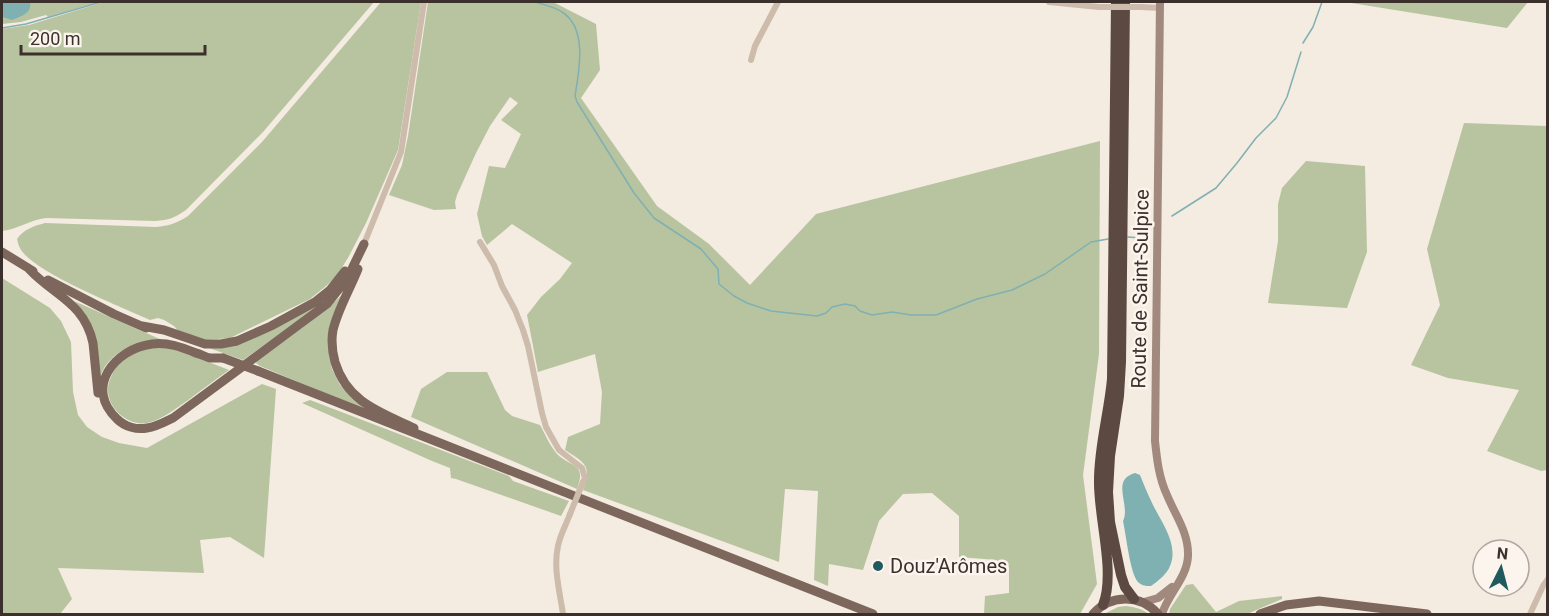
<svg xmlns="http://www.w3.org/2000/svg" width="1549" height="616" viewBox="0 0 1549 616" font-family="Roboto,sans-serif">
<style>
.green{fill:#b8c4a0}
.water{fill:#7fb0b2}
.lines{fill:none;stroke-linecap:round;stroke-linejoin:round}
.stream{stroke:#7fb0b2;stroke-width:1.5}
.street{stroke:#cdbbac;stroke-width:6}
.secondary{stroke:#a18a7d;stroke-width:8}
.primary{stroke:#7d675c;stroke-width:9}
.highway{stroke:#5c4a42;stroke-width:10}
.street-bridge{stroke:#cdbbac;stroke-width:6}
.primary-bridge{stroke:#7d675c;stroke-width:9}
.poi-dot{fill:#1f5a5e;stroke:#fbf5ee;stroke-width:2}
.labels{text-anchor:middle;stroke-width:5;stroke-linejoin:round;paint-order:stroke}
.street-label{font-size:20px;fill:#3b302b;stroke:#fbf5ee}
.poi-label{font-size:20px;fill:#3b302b;stroke:#fbf5ee;text-anchor:start}
</style>
<rect width="100%" height="100%" fill="#f4ebe1"/>
<path class="green" d="M 2,2 L 99,2 L 48,17 L 46,15 L 21,22 L 2,24 Z
M 104,2 L 374,2 L 263,132 L 186,210 C 174,218 169,220 155,221 L 46,218 C 30,220 18,229 2,231 L 2,29 L 29,25 Z
M 381,2 L 421,2 L 398,150 L 366,223 L 349,256 L 337,276 L 326,286 L 310,299 L 230,338 L 205,340 L 181,334 L 174,326 L 164,320 L 158,318 L 150,320 C 122,307 32,272 20,248 C 18,245 18,242 17,239 C 24,229 34,226 45,223 L 156,227 C 169,226 177,223 188,216 L 262,142 Z
M 428,2 L 553,2 L 596,24 L 600,70 L 581,98 L 657,206 L 709,244 L 750,285 L 816,214 L 1100,141 L 1099,354 L 1083,475 L 1097,584 L 1080,614 L 984,614 L 985,596 L 1009,593 L 1009,567 L 999,564 L 997,560 L 959,557 L 959,516 L 932,493 L 903,494 L 879,521 L 863,570 L 829,564 L 828,586 L 814,580 L 818,491 L 785,489 L 779,562 L 583,490 C 592,465 585,463 565,450 L 568,437 L 600,424 L 602,392 L 595,354 L 538,372 L 527,315 L 541,297 L 560,279 L 572,263 L 512,224 L 487,245 L 482,236 L 477,214 L 489,166 L 505,168 L 521,134 L 501,120 L 518,103 L 510,97 L 490,126 L 476,153 L 457,195 L 455,202 L 456,209 L 434,210 L 389,195 L 402,165 L 408,136 Z
M 1345,2 L 1528,2 L 1507,28 Z
M 1464,123 L 1547,126 L 1547,470 L 1541,471 L 1487,451 L 1519,390 L 1448,378 L 1411,365 L 1440,305 L 1427,249 Z
M 1306,161 L 1365,166 L 1367,252 L 1347,308 L 1268,303 L 1278,241 L 1278,204 L 1282,188 Z
M 2,278 L 50,308 L 61,321 L 71,342 L 73,392 L 78,415 L 87,427 L 102,437 L 119,443 L 147,448 L 262,384 L 276,389 L 264,558 L 230,537 L 200,540 L 204,573 L 58,568 L 72,599 L 60,614 L 2,614 Z
M 331,293 L 323,302 L 313,310 L 243,360 L 206,347 L 223,347 Z
M 342,295 L 330,327 L 328,348 L 332,369 L 340,385 L 368,411 L 260,366 L 256,363 L 258,359 C 288,339 316,319 342,295 Z
M 74,301 L 162,340 C 136,344 110,349 100,377 L 86,316 Z
M 149,347 L 170,347 L 229,370 C 215,380 201,390 187,401 C 176,408 164,418 151,422 C 130,429 106,409 108,387 C 109,379 115,368 120,362 C 127,354 140,351 149,347 Z
M 447,372 L 487,372 L 505,410 L 512,416 L 540,425 C 545,434 550,446 557,454 C 571,468 587,462 577,489 L 411,417 L 421,389 Z
M 310,400 L 509,476 L 513,481 L 569,501 L 561,516 L 456,479 L 451,478 L 450,468 L 432,461 L 302,403 Z
M 1193,584 L 1216,612 L 1239,601 L 1282,596 L 1282,599 L 1247,614 L 1169,614 L 1170,609 L 1186,585 Z
M 1126,606 C 1135,607 1142,609 1149,614 L 1104,614 L 1118,607 Z"/>
<path class="water" d="M 2,2 L 30,2 C 32,14 21,16 12,20 L 2,17 Z
M 1135,473 L 1140,475 C 1144,485 1148,495 1153,505 C 1162,523 1179,545 1170,566 C 1167,574 1158,581 1151,586 C 1146,586 1142,586 1138,582 C 1130,573 1126,534 1123,521 C 1131,505 1110,480 1135,473 Z"/>
<g class="lines">
<path class="stream" d="M 536,2 C 544,5 555,7 562,12 C 588,28 579,72 575,96 L 577,102 L 634,193 L 654,218 L 701,249 L 718,269 L 719,284 L 734,296 L 747,303 L 771,311 L 817,316 L 826,313 L 832,307 L 845,304 L 855,306 L 860,311 L 872,315 L 892,312 L 911,315 L 936,315 L 977,299 L 1012,290 L 1045,274 L 1091,242 L 1108,239
M 2,28 L 26,24 L 101,2
M 1303,43 L 1313,27 L 1322,2
M 1172,216 L 1216,188 L 1237,163 L 1256,138 L 1276,118 L 1287,97 L 1301,52
M 1128,237 L 1141,238 L 1146,233"/>
<path class="street" d="M 1049,2 L 1099,7
M 1141,7 L 1160,8
M 751,60 L 755,46 L 778,2
M 480,242 L 494,265 L 502,286 L 515,310 L 523,330 L 528,346 L 542,413 L 546,427 L 559,450 L 582,468 L 585,478 L 583,482
M 364,244 L 401,152 L 424,2
M 563,614 C 560,593 553,568 558,546 C 560,535 566,525 570,514
M 1530,614 L 1543,586 L 1548,579"/>
<path class="secondary" d="M 1160,2 L 1155,441 C 1157,460 1159,478 1167,495 C 1175,515 1189,533 1188,556 C 1187,578 1168,594 1162,614
M 1144,602 L 1158,598 L 1172,587"/>
<path class="primary" d="M 2,252 L 33,271
M 29,269 C 54,296 84,302 93,343 L 98,393
M 358,269 C 350,289 338,309 333,330 C 331,341 332,351 335,362 C 347,402 380,412 414,428
M 48,280 L 114,314 L 146,328
M 142,326 L 164,330 L 205,344 L 221,344 L 237,341 L 271,326 L 315,302 L 330,290 L 345,271
M 223,358 C 219,358 214,358 210,358 C 205,357 201,354 196,353 C 181,347 168,342 152,344 C 114,349 84,388 117,419 C 125,427 137,430 147,428 C 156,427 165,422 173,418 L 327,304 L 347,279 L 364,244
M 258,371 L 873,614
M 1093,614 C 1111,594 1140,594 1158,614
M 1260,614 L 1286,605 L 1319,601 L 1427,614"/>
<path class="highway" d="M 1125,2 L 1121,362 L 1119,396 L 1110,456 L 1108,492 L 1110,522 L 1121,575 L 1125,587 L 1134,599
M 1103,605 C 1116,572 1098,517 1099,480 C 1099,446 1109,413 1112,379 L 1116,2"/>
<path class="street-bridge" d="M 1099,7 L 1141,7
M 570,514 L 583,482"/>
<path class="primary-bridge" d="M 223,358 L 258,371"/>
</g>
<circle class="poi-dot" cx="878" cy="566" r="6"/>
<g class="labels">
<g class="street-label">
<text transform="translate(1140 289) rotate(-89)" y="7">Route de Saint-Sulpice</text>
</g>
<g class="poi-label">
<text x="890" y="573">Douz'Arômes</text>
</g>
</g>
<rect width="1549" height="616" fill="none" stroke="#3b302b" stroke-width="6"/>
<g transform="translate(1501 568) rotate(6)"><circle r="28" fill="#fbf5ee" stroke="#aea6a0" stroke-width="1.5"/>
<path d="M0-4.5L10 22L0 15L-10 22Z" fill="#1f5a5e"/>
<text y="-9" font-size="16" font-weight="bold" text-anchor="middle" fill="#3b302b">N</text>
</g>
<path d="M21 45v9h184v-9" fill="none" stroke="#3b302b" stroke-width="3"/>
<text x="30" y="45" font-size="18" fill="#3b302b" stroke="#fbf5ee" stroke-width="4.5" paint-order="stroke">200 m</text>
</svg>
